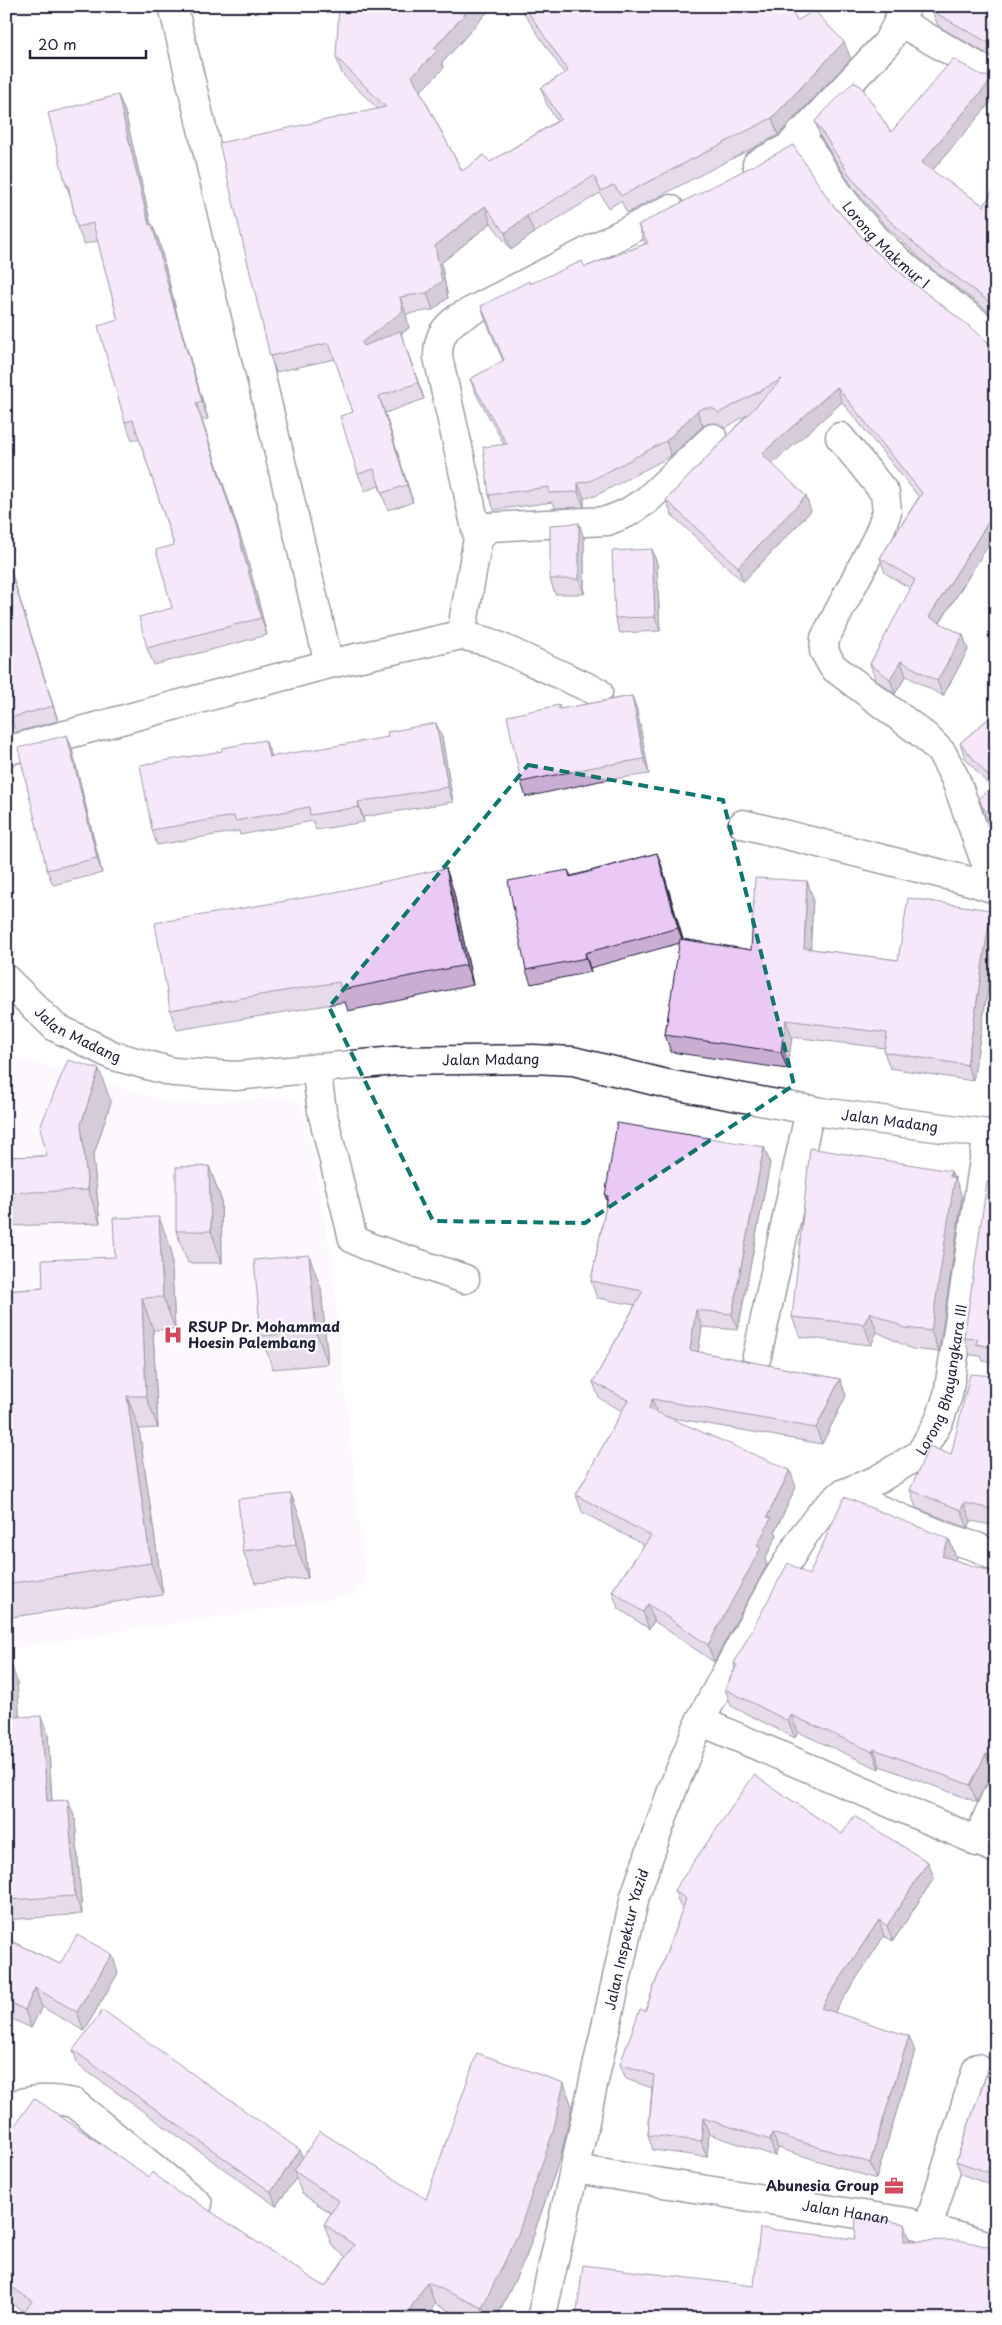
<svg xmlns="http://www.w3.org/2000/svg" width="1002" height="2325" viewBox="0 0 1002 2325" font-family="'Playpen Sans',sans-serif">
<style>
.built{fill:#f9effc}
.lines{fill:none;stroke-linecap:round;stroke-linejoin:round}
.minor-casing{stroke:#22223b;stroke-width:31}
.minor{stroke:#fff;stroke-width:28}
.wall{fill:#c9add3;stroke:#22223b}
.shaded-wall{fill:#a48dac;stroke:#22223b}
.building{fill:#eac9f5;stroke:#22223b}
.marked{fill:none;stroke:#0f766e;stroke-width:4;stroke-dasharray:10 6;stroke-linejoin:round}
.labels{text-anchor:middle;stroke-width:4.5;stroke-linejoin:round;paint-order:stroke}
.street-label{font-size:14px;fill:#22223b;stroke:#fff}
.poi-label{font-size:14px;font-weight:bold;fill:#22223b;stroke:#fff;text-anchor:start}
</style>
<rect width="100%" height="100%" fill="#fff"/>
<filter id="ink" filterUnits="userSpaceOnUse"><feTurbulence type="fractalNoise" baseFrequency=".02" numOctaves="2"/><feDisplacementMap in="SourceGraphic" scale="10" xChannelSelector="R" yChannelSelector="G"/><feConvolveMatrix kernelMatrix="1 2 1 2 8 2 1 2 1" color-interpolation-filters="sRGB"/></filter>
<g filter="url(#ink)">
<path class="built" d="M 6,1055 L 58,1068 L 176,1104 L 285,1097 L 299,1103 L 305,1113 L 331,1256 L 365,1576 L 361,1590 L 348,1597 L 6,1649 Z"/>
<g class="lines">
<g class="minor-casing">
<g id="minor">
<path d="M 173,6 L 329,664"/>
<path d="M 898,21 L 996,77"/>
<path id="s1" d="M 800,133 C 818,162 835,192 857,218 C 896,265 947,301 996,337"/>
<path d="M 757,164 L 788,148 L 887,43 L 907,6"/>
<path d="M 840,437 L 885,493 L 887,512 L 878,536 L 825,638 L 824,651 L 833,667 L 925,736 L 942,753 L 955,778 L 995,889"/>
<path d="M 478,538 L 438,357 C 438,338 443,329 458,318 L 670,209"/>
<path d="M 461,635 L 478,538 L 489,527 L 607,521 L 627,513 L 647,500 L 713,438"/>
<path d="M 6,751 L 329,664 L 461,635 L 489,642 L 598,692"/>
<path d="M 743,824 L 970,881 L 995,889"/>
<path id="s2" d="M 6,979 L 55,1027 L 114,1056 L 173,1072 L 235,1076 L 395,1061 L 533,1059 L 573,1061 L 667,1084 L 821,1112 L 996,1135"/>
<path d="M 316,1068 L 322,1111 L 353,1239 L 369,1247 L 465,1279"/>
<path d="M 757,1356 L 810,1110"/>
<path d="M 842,1494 L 951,1539 L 977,1547 L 996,1557"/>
<path d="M 700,1721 L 996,1849"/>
<path d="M 977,1842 L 996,1797"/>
<path d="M 6,2120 L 17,2104 C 38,2098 53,2099 74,2103 L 198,2204"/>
<path id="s3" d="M 575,2169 L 907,2222 L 996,2248"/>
<path d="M 928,2228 L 977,2068"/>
<path id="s4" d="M 541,2319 L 635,1896 L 673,1788 L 700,1721 L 774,1584 L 804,1535 L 822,1512 L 842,1494 L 877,1480 L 920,1454 L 939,1421 L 948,1395 L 988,1134"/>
</g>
</g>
<use href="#minor" class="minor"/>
</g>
<path class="wall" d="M 519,6 L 790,6 L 797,21 L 851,59 L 778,135 L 627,213 L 621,201 L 608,208 L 600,193 L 534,233 L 511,250 L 491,223 L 441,263 L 448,298 L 433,310 L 406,314 L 409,328 L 401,334 L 424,399 L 385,413 L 413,502 L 388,510 L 379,486 L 365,491 L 358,474 L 353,412 L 335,359 L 276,372 L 270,356 L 378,109 L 342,74 L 336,57 L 491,8 L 442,63 L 444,68 L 420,91 L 462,171 L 490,162 L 557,121 L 547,105 L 541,88 L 564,73 Z
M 996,6 L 996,59 L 938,26 L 932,11 Z
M 856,83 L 891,132 L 996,83 L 996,96 L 932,171 L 984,206 L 996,185 L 996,317 L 933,270 L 884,224 L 854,189 L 820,136 L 815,121 Z
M 118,95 L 125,112 L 151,224 L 159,241 L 179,322 L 208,419 L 202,420 L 245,550 L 267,635 L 154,665 L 147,648 L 172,608 L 174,545 L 139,438 L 132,440 L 125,422 L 118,320 L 98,241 L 84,244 L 77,227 L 71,198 L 66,185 Z
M 831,203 L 872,248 L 908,279 L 996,349 L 996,537 L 994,536 L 940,623 L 963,635 L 968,650 L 943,696 L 906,676 L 895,694 L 875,679 L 870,664 L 911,589 L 885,573 L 880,558 L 919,497 L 842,402 L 772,464 L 811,511 L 743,582 L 672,515 L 666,500 L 747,415 L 725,428 L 717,423 L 710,423 L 703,426 L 671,456 L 595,496 L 584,498 L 584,507 L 555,508 L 553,502 L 494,510 L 489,495 L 504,444 L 476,394 L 470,379 L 503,361 L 486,321 L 481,306 L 530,284 L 585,267 L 645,244 L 638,225 Z
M 584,538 L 584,594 L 555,594 L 550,579 Z
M 652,549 L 657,564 L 660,631 L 620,633 L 615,618 Z
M 10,569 L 15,584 L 58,721 L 16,732 L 11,719 L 9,720 L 6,712 L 6,570 Z
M 632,696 L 637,710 L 649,774 L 600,781 L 526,797 L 521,782 L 559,705 L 560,709 Z
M 996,712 L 996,831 L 987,821 L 979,798 L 991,788 L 965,758 L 960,743 Z
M 67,735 L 72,749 L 102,873 L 53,885 L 47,870 Z
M 442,737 L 453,802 L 363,817 L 364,822 L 316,830 L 313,821 L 240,835 L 239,831 L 157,845 L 152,830 L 271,754 L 271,757 Z
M 657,853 L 662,867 L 683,939 L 751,950 L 807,881 L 813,898 L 810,949 L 898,960 L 991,910 L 996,923 L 996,937 L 973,1081 L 890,1068 L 884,1052 L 885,1048 L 792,1037 L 787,1069 L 671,1052 L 665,1035 L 680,943 L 590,968 L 591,972 L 531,984 L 526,970 L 568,870 L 571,876 Z
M 453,889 L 473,985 L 348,1011 L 345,1002 L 177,1030 L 170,1010 Z
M 111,1102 L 93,1157 L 100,1223 L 6,1226 L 6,1157 L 47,1156 Z
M 764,1147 L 770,1163 L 738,1330 L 702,1327 L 698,1352 L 840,1379 L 846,1396 L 822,1444 L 667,1417 L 796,1487 L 775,1531 L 777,1535 L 765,1559 L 767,1565 L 714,1662 L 654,1621 L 649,1629 L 618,1608 L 612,1591 L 644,1545 L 582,1512 L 576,1495 L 622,1411 L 599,1398 L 593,1382 L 635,1305 L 597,1298 L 591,1281 L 607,1201 L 605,1196 Z
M 209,1166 L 221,1199 L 222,1263 L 188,1263 L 176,1231 Z
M 951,1171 L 962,1197 L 939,1352 L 912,1349 L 877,1332 L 871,1345 L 800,1337 L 792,1317 Z
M 996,1183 L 996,1364 L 983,1361 L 981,1356 L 970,1355 L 964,1338 Z
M 171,1249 L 175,1329 L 153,1330 L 158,1428 L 139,1429 L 163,1595 L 6,1618 L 6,1291 L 43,1288 L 115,1257 Z
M 321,1288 L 328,1364 L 273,1369 L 261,1336 Z
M 995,1376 L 996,1376 L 996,1526 L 971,1521 L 968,1528 L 916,1508 L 910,1490 L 951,1455 Z
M 291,1494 L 303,1526 L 308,1578 L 255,1583 L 243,1551 Z
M 949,1539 L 956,1557 L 954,1560 L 996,1573 L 996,1772 L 993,1771 L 977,1802 L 880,1766 L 879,1769 L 798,1732 L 795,1738 L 731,1706 L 725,1689 L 735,1668 L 734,1663 L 809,1575 Z
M 6,1663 L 17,1682 L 19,1717 L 48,1734 L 52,1801 L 68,1800 L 75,1819 L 82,1914 L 6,1920 Z
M 842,1834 L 928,1862 L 934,1878 L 893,1941 L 884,1936 L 834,2012 L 915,2051 L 876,2179 L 778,2148 L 775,2156 L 709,2134 L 707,2157 L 653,2150 L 648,2135 L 652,2088 L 626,2079 L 620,2064 L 645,2011 L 683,1908 L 680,1906 L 674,1890 Z
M 6,1939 L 60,1964 L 118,1973 L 84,2031 L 42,2007 L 31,2028 L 6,2016 Z
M 996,2046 L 996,2187 L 961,2174 L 956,2161 Z
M 73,2050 L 303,2158 L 426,2199 L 572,2106 L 561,2155 L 526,2257 L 496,2319 L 466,2319 L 435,2304 L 24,2312 L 6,2300 L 6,2138 L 149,2177 L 180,2194 L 325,2287 L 346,2257 L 332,2246 L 324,2224 L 331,2213 L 302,2194 L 296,2178 L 276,2206 L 78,2065 Z"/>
<path class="shaded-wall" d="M 472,6 L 492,6 L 491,8 L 442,63 L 444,68 L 419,93 L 412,76 L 434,48 Z
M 844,42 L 851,59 L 778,135 L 772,118 Z
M 994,77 L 996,83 L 996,96 L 926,178 L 921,163 Z
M 118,95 L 125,112 L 155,242 L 149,225 Z
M 485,206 L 491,223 L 441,263 L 448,298 L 433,310 L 427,293 L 435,246 Z
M 527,216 L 534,233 L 511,250 L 505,233 Z
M 152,224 L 159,241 L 179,322 L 208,419 L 202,401 L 173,304 Z
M 400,297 L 406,314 L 409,328 L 401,334 L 424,399 L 401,334 L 368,359 L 362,342 Z
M 996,299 L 996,314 L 992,304 Z
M 837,387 L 842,402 L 767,469 L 762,454 Z
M 379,396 L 385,413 L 413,502 L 407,485 Z
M 196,403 L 245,550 L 267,635 L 261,618 Z
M 697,411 L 703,426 L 671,456 L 666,441 Z
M 578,483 L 584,498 L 584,507 L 578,492 Z
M 806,496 L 811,511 L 743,582 L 738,567 Z
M 989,521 L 994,536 L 934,632 L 929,617 Z
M 579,523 L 584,538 L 584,594 L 579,579 Z
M 652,549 L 657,564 L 660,631 L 655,617 Z
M 10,569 L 15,584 L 58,721 L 53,706 Z
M 963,635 L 968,650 L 943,696 L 937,681 Z
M 901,661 L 906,676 L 895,694 L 890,679 Z
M 632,696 L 637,710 L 649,774 L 644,759 Z
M 436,723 L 442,737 L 453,802 L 448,787 Z
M 67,735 L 72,749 L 102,873 L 97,858 Z
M 265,740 L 271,754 L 274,772 L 269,757 Z
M 358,802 L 363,817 L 364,822 L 359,807 Z
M 657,853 L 662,867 L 683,942 L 678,928 Z
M 446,868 L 453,889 L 473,985 L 466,965 Z
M 807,881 L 813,898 L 810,965 L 804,948 Z
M 991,910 L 996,923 L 996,937 L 973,1081 L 967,1065 Z
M 585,953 L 590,968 L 591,972 L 586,958 Z
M 786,1020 L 792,1037 L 787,1069 L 781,1052 Z
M 99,1069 L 111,1102 L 93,1157 L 100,1223 L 88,1190 L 81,1124 Z
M 764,1147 L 770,1163 L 738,1330 L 732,1314 Z
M 209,1166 L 221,1199 L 222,1263 L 211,1231 Z
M 951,1171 L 954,1181 L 955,1177 L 962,1197 L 939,1352 L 931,1331 Z
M 159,1217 L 171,1249 L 175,1329 L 163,1297 Z
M 309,1255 L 321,1288 L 328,1364 L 316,1332 Z
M 142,1298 L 153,1330 L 158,1428 L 146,1396 Z
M 696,1310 L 702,1327 L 696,1367 L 690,1350 Z
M 870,1312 L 877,1332 L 871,1345 L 864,1324 Z
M 840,1379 L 846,1396 L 822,1444 L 816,1428 Z
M 127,1396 L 139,1429 L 163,1595 L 151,1563 Z
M 652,1399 L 658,1416 L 649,1409 Z
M 790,1470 L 796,1487 L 775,1531 L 777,1535 L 765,1559 L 767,1565 L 714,1662 L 708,1645 L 757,1546 L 767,1517 Z
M 291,1494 L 303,1526 L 308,1578 L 296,1545 Z
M 964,1503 L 971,1521 L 968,1528 L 961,1510 Z
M 949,1539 L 956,1557 L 949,1574 L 942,1556 Z
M 648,1604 L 654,1621 L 649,1629 L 643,1612 Z
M 11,1663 L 17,1682 L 21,1736 L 14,1717 Z
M 791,1715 L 798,1732 L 795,1738 L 788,1721 Z
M 41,1716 L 48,1734 L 53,1820 L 47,1801 Z
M 874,1749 L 880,1766 L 879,1769 L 873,1752 Z
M 986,1754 L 993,1771 L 977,1802 L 970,1785 Z
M 68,1800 L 75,1819 L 82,1914 L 75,1896 Z
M 928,1862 L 934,1878 L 893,1941 L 887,1926 Z
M 879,1920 L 884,1936 L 827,2024 L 821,2008 Z
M 112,1954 L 118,1973 L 84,2031 L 77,2012 Z
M 35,1988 L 42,2007 L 31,2028 L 25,2010 Z
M 909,2036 L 915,2051 L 876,2179 L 870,2163 Z
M 564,2083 L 572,2106 L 561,2155 L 526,2257 L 496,2319 L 486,2319 L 482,2308 Z
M 703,2118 L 709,2134 L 707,2157 L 701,2141 Z
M 772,2133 L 778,2148 L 775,2156 L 770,2140 Z
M 300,2150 L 305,2165 L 294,2171 L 296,2178 L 276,2206 L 271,2192 Z
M 905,2224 L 910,2239 L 909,2257 L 904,2241 Z
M 427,2282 L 435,2304 L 426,2319 L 404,2319 Z"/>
<path class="building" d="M 339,6 L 472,6 L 434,48 L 437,51 L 412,76 L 462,171 L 484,155 L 490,162 L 561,119 L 541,88 L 568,71 L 524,6 L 790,6 L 797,21 L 814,10 L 844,42 L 772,118 L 621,196 L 614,185 L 601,191 L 594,176 L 527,216 L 505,233 L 485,206 L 435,246 L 442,281 L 427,293 L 400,297 L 403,311 L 362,342 L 364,346 L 400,331 L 418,383 L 379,396 L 407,485 L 382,493 L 374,469 L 358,474 L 340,416 L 353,412 L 329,343 L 270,356 L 219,143 L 386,107 L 336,57 Z
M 935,6 L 996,6 L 996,47 L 932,11 Z
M 953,59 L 983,76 L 994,77 L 921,163 L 984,206 L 996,185 L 996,299 L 992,304 L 927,255 L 878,210 L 849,174 L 815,121 L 855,80 L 853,82 L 861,86 L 891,132 Z
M 118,95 L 149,225 L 152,224 L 173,304 L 202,401 L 196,403 L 238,533 L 261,618 L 147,648 L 139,617 L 172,608 L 156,550 L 174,545 L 133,420 L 125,422 L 98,326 L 118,320 L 93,223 L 77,227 L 68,185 L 66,185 L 48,113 Z
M 793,145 L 831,203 L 872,248 L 908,279 L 973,329 L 996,349 L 996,526 L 989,521 L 929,617 L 963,635 L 937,681 L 901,661 L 890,679 L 870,664 L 915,580 L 880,558 L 922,493 L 837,387 L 762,454 L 806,496 L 738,567 L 666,500 L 782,379 L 719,413 L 712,408 L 704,408 L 697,411 L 666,441 L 590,481 L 578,483 L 578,492 L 549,493 L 549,487 L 489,495 L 483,447 L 507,444 L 470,379 L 504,360 L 481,306 L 529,281 L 530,284 L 582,261 L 585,267 L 648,243 L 638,225 Z
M 579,523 L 579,579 L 550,579 L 550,525 Z
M 652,549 L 655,617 L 615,618 L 612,551 Z
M 10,569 L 53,706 L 10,718 L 7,704 L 6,705 L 6,570 Z
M 632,696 L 644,759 L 594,767 L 521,782 L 507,716 L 559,705 L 559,709 Z
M 996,712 L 996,823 L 982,806 L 979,798 L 995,784 L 960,743 Z
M 436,723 L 448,787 L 358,802 L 359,807 L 310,815 L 309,807 L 235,821 L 234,816 L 152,830 L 140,765 L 222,751 L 222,748 L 265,740 L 269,757 L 388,737 L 387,732 Z
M 67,735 L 97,858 L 47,870 L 18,748 Z
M 657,853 L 678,928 L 585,953 L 586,958 L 526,970 L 508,881 L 568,870 L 570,877 Z
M 446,868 L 466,965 L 341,990 L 339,982 L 170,1010 L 155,923 L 321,895 Z
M 755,878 L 807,881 L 804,948 L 898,960 L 908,898 L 991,910 L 967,1065 L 884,1052 L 887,1033 L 786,1020 L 781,1052 L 665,1035 L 680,939 L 751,950 Z
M 68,1060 L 99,1069 L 81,1124 L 88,1190 L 6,1193 L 6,1157 L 47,1156 L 40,1127 Z
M 617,1123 L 764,1147 L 732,1314 L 696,1310 L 690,1350 L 840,1379 L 816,1428 L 652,1399 L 649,1409 L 790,1470 L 767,1517 L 771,1518 L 757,1546 L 761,1548 L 708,1645 L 648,1604 L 643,1612 L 612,1591 L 651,1536 L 576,1495 L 628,1400 L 593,1382 L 643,1291 L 591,1281 L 608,1196 L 605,1196 Z
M 810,1148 L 951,1171 L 950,1177 L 955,1177 L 931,1331 L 905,1328 L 870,1312 L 864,1324 L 792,1317 Z
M 209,1166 L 211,1231 L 176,1231 L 176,1167 Z
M 987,1182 L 996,1183 L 996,1348 L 976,1344 L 978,1339 L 964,1338 Z
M 159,1217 L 163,1297 L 142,1298 L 146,1396 L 127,1396 L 151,1563 L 6,1584 L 6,1291 L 43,1288 L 42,1260 L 115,1257 L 113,1218 Z
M 309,1255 L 316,1332 L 261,1336 L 254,1260 Z
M 970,1374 L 995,1376 L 996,1376 L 996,1510 L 964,1503 L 961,1510 L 910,1490 L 929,1446 L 951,1455 Z
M 291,1494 L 296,1545 L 243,1551 L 238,1499 Z
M 844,1497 L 949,1539 L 942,1556 L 996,1573 L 996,1758 L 986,1754 L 970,1785 L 874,1749 L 873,1752 L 791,1715 L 788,1721 L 725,1689 L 737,1665 L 734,1663 L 788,1563 L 809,1575 Z
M 6,1663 L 11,1663 L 14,1717 L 41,1716 L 47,1801 L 68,1800 L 75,1896 L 6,1900 Z
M 754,1775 L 842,1834 L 854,1816 L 928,1862 L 887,1926 L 879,1920 L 821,2008 L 909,2036 L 870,2163 L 772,2133 L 770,2140 L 703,2118 L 701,2141 L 648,2135 L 654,2075 L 620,2064 L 640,2009 L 645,2011 L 686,1899 L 674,1890 Z
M 77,1935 L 112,1954 L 77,2012 L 35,1988 L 25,2010 L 6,2001 L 6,1939 L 60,1964 Z
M 103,2010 L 300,2150 L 271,2192 L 73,2050 Z
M 996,2046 L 996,2175 L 956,2161 Z
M 477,2053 L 564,2083 L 553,2132 L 518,2234 L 482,2308 L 427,2282 L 404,2319 L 19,2319 L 32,2301 L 6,2283 L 6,2138 L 34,2098 L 149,2177 L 152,2172 L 180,2194 L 189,2197 L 325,2287 L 354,2245 L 324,2224 L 339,2201 L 294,2171 L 320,2131 L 426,2199 Z
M 856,2218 L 879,2219 L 905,2224 L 904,2241 L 959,2240 L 994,2248 L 996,2247 L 996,2319 L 576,2319 L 583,2265 L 754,2286 L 760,2228 L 855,2239 Z"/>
</g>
<path d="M0 0H1002V2325H0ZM 528,765 L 723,800 L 794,1085 L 585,1223 L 433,1221 L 329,1007 Z" fill="#fff" fill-opacity=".55" fill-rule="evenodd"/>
<path class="marked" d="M 528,765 L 723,800 L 794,1085 L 585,1223 L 433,1221 L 329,1007 Z"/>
<defs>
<g id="hospital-bare" transform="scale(1.5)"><path d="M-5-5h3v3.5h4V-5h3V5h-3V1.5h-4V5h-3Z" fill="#d1495b" stroke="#fff" stroke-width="2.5" paint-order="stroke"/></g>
<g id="office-bare" transform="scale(1.5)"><path d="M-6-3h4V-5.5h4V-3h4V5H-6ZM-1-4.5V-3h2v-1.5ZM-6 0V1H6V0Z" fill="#d1495b" stroke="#fff" stroke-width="2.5" paint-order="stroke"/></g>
</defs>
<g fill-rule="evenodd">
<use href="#hospital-bare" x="173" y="1335"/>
<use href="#office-bare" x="894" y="2186"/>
</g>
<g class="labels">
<g class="street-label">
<text dy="5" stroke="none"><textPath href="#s1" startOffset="142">Lorong Makmur I</textPath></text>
<text dy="5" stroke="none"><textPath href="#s2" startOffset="92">Jalan Madang</textPath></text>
<text dy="5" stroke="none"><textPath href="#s2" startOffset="514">Jalan Madang</textPath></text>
<text dy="5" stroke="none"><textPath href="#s2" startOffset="919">Jalan Madang</textPath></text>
<text dy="5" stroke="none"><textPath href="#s4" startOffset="1056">Lorong Bhayangkara III</textPath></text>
<text dy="5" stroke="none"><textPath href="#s4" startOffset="389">Jalan Inspektur Yazid</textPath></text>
<text dy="5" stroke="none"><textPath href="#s3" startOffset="274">Jalan Hanan</textPath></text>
</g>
<g class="poi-label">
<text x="188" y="1332">RSUP Dr. Mohammad<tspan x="188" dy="16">Hoesin Palembang</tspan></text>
<text x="879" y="2191" text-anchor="end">Abunesia Group</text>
</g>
</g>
<rect width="1002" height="2325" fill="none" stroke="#fff" stroke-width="25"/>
<rect x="12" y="12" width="977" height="2300" fill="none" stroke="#22223b" stroke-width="2" filter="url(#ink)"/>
<path d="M30 50v8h116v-8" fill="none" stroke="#22223b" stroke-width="2.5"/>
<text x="38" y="50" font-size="15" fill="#22223b" stroke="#ffffff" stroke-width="4" paint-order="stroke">20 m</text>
</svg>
